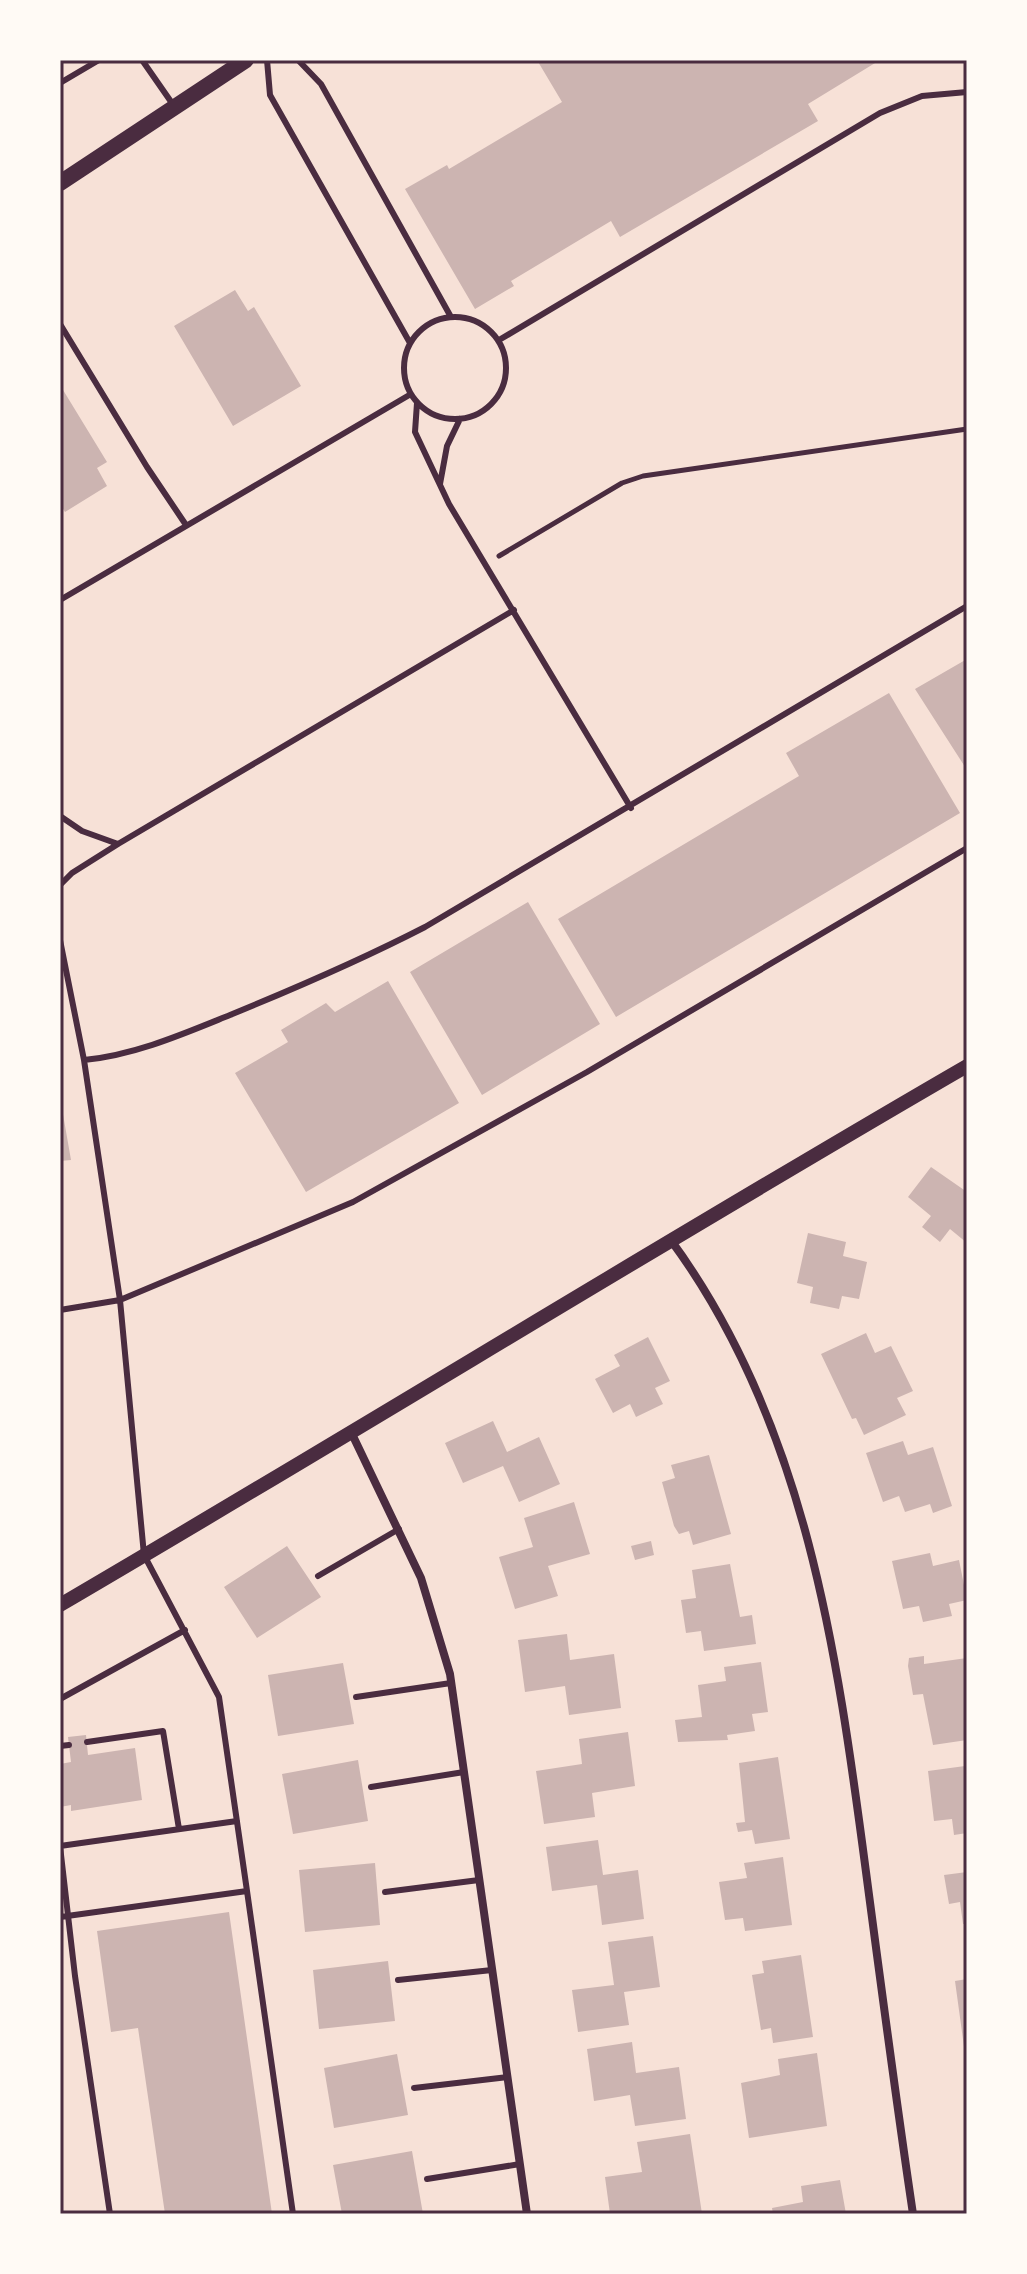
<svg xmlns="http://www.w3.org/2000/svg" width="1027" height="2274" viewBox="0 0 1027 2274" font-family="'Playfair Display',serif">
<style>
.building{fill:#ccb4b1}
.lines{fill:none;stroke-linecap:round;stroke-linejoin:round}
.path{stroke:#4a2c40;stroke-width:5}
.service{stroke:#4a2c40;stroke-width:6}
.minor{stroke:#4a2c40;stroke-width:8}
.tertiary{stroke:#4a2c40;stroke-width:14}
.secondary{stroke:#4a2c40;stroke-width:16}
.neatline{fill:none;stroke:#4a2c40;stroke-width:3}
</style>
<rect width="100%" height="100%" fill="#f7e1d7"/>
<path class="building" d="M 537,60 L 880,60 L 808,104 L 818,121 L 620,237 L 611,221 L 511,281 L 514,286 L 475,309 L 405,189 L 447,165 L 449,169 L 562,102 Z
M 235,290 L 248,311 L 254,307 L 301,386 L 233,426 L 174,326 Z
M 60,385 L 107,462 L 97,468 L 107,486 L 65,512 L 60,504 Z
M 967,659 L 967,770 L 915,689 Z
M 889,693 L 960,813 L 616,1017 L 558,919 L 799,776 L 786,753 Z
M 528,902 L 600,1024 L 482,1095 L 410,972 Z
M 388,981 L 459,1103 L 306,1192 L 235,1073 L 288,1042 L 281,1030 L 326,1003 L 335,1012 Z
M 60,1097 L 71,1160 L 60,1161 Z
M 931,1167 L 967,1192 L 967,1243 L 950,1229 L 940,1242 L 922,1227 L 931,1216 L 908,1197 Z
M 808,1233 L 846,1242 L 843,1256 L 867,1262 L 859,1299 L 842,1296 L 839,1309 L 810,1303 L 813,1287 L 797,1283 Z
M 866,1333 L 875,1353 L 891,1346 L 913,1391 L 897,1398 L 906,1415 L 864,1435 L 856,1418 L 852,1419 L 821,1354 Z
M 648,1337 L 670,1381 L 655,1388 L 663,1404 L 636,1417 L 630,1404 L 613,1413 L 595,1379 L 620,1366 L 614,1355 Z
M 493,1421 L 507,1452 L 539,1437 L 560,1484 L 519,1502 L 503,1466 L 463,1483 L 445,1443 Z
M 903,1441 L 908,1455 L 933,1447 L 952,1506 L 933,1513 L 930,1504 L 905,1512 L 899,1496 L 883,1502 L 866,1453 Z
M 709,1455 L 731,1534 L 693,1545 L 689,1531 L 679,1534 L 674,1526 L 662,1482 L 675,1478 L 671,1465 Z
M 574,1502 L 590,1554 L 548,1566 L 558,1596 L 515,1609 L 499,1557 L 533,1547 L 524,1518 Z
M 651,1541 L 654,1555 L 635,1560 L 631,1546 Z
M 287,1546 L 321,1597 L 257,1638 L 224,1587 Z
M 930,1553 L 933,1566 L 959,1560 L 967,1600 L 949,1604 L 952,1616 L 923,1622 L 919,1606 L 903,1609 L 892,1561 Z
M 730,1564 L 740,1617 L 752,1615 L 756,1644 L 704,1651 L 701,1631 L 686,1633 L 681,1600 L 696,1598 L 692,1570 Z
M 567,1634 L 570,1660 L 614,1654 L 621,1708 L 569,1715 L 565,1686 L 525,1692 L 518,1640 Z
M 924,1656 L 924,1664 L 967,1658 L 967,1740 L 933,1745 L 923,1694 L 913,1695 L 908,1666 L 909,1658 Z
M 761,1662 L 768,1712 L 752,1714 L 755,1731 L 727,1735 L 728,1740 L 678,1742 L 675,1720 L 702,1717 L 698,1685 L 726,1681 L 724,1667 Z
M 343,1663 L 354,1724 L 278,1736 L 268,1675 Z
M 628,1732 L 635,1786 L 592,1793 L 595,1817 L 544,1824 L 536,1771 L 582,1764 L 579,1739 Z
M 86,1735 L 88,1755 L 135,1748 L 142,1800 L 71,1811 L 71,1805 L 60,1807 L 60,1764 L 71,1762 L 68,1737 Z
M 778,1757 L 790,1839 L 755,1844 L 752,1830 L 738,1832 L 736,1823 L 745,1822 L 739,1763 Z
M 358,1760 L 368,1821 L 293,1834 L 282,1774 Z
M 965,1766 L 967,1833 L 954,1835 L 952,1819 L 934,1821 L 928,1771 Z
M 598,1840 L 603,1875 L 638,1870 L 644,1919 L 602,1925 L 597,1885 L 552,1891 L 546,1847 Z
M 783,1857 L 792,1925 L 745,1931 L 743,1918 L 725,1920 L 719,1882 L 747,1878 L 744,1863 Z
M 375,1863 L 380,1925 L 305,1932 L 299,1870 Z
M 967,1872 L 967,1924 L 963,1924 L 960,1902 L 949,1904 L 944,1875 Z
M 229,1912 L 272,2214 L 165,2214 L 138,2028 L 111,2032 L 97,1931 Z
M 653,1936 L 660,1987 L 624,1992 L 629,2025 L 578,2032 L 572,1990 L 614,1985 L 608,1942 Z
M 801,1955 L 813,2037 L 773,2043 L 771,2028 L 761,2030 L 752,1975 L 764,1973 L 762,1961 Z
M 388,1961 L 395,2021 L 319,2029 L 313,1970 Z
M 967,1979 L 967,2054 L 965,2054 L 955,1981 Z
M 632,2042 L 636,2073 L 679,2067 L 686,2119 L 635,2126 L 630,2095 L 594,2101 L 587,2049 Z
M 817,2053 L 827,2126 L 749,2138 L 741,2083 L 780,2075 L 778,2059 Z
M 397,2054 L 408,2115 L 334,2128 L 324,2068 Z
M 690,2134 L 702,2214 L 610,2214 L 605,2177 L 642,2172 L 637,2142 Z
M 412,2151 L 423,2214 L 342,2214 L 333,2165 Z
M 840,2180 L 846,2214 L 773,2214 L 772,2208 L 803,2202 L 801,2186 Z"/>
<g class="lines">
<path class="path" d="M 499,556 L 622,483 L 643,476 L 967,429"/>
<path class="service" d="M 142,60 L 174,106
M 267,60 L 270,95 L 410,343
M 298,60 L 321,84 L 451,317
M 60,83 L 99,60
M404 368a51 51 0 1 1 102 0a51 51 0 1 1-102 0Z
M 60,324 L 147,467 L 186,525
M 499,340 L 880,113 L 922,96 L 967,92
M 417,403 L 415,432 L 449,504 L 631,808
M 440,484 L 447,446 L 460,419
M 60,600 L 411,394
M 60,816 L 82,831 L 118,844
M 60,885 L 72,873 L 118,844 L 514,610
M 60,940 L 84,1060 L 120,1300 L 144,1555 L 219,1697 L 247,1891 L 60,1917
M 84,1060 C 135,1055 183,1034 230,1015 C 296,988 361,960 425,927 L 967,606
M 60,1310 L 120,1300 L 353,1202 L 587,1072 L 967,848
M 318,1576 L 399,1529
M 356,1697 L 451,1683
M 60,1699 L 185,1630
M 87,1742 L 163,1731 L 179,1829
M 60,1746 L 69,1745
M 371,1787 L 464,1772
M 60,1846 L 75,1976 L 110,2214
M 60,1846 L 237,1821
M 247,1891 L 293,2214
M 385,1892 L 479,1880
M 398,1980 L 492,1970
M 414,2088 L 508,2077
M 427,2179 L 520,2164"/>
<path class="minor" d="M 670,1239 C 806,1423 837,1652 866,1872 C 881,1986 896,2100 913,2214
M 352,1434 L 421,1578 L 450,1674 L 527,2214"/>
<path class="tertiary" d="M 60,1605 C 364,1427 663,1242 967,1066"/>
<path class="secondary" d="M 60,183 L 246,60"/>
</g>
<rect width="1027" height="2274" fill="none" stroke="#fffaf5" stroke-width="124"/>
<rect x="62" y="62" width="903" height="2150" class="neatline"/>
</svg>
